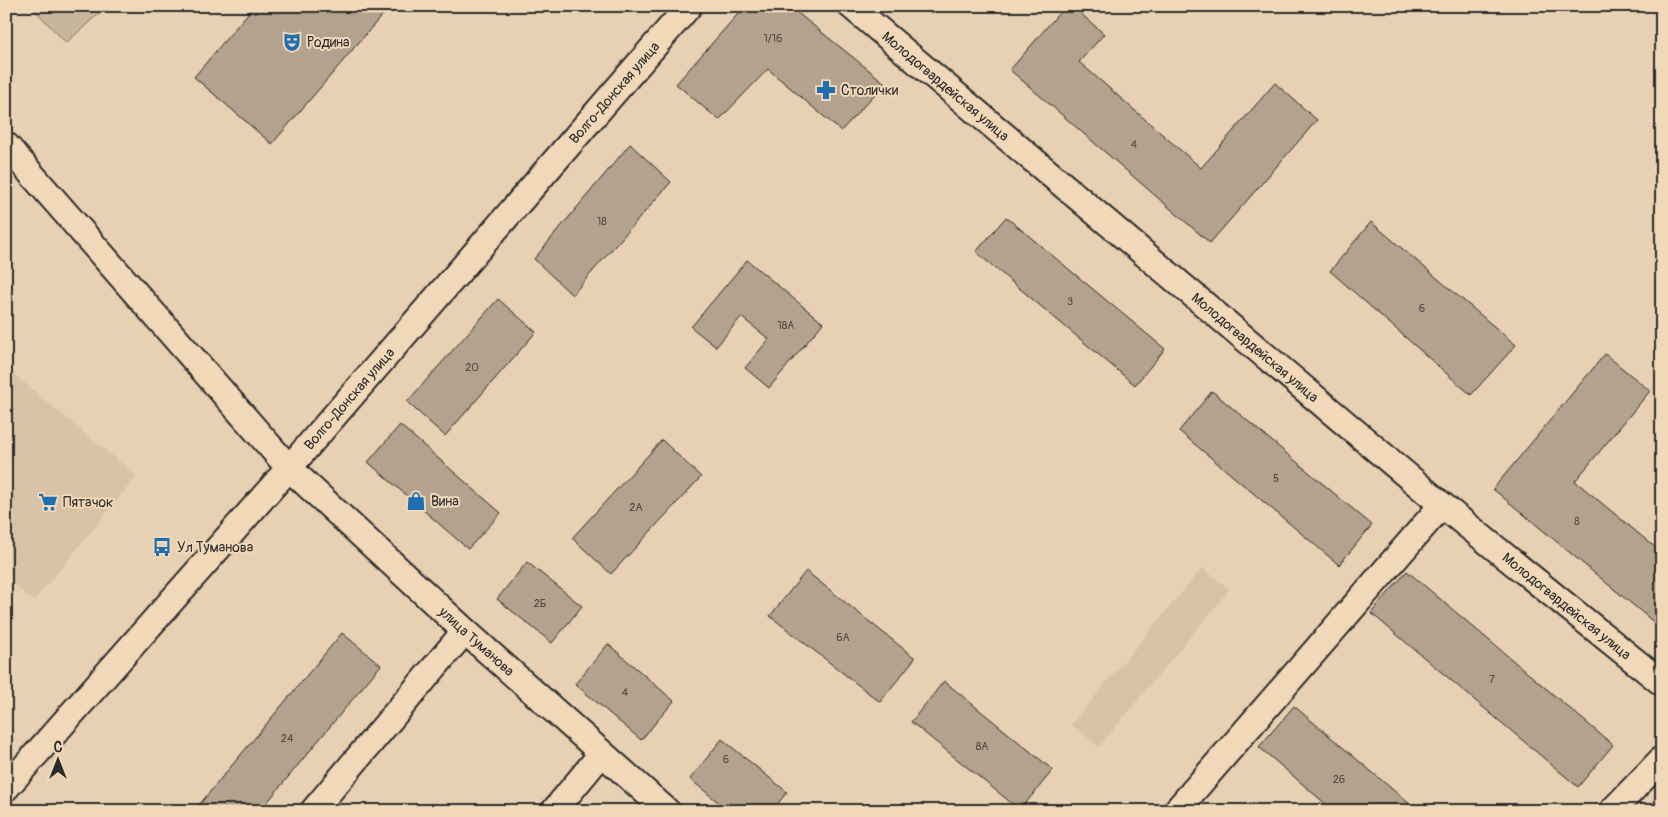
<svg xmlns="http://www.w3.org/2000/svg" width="1668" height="817" viewBox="0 0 1668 817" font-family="Pangolin,sans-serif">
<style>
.built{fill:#d8c3a7}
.green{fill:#c8b69c;stroke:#7a7064}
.building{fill:#b3a28d;stroke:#2b2b2b}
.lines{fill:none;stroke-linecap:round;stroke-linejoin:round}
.minor-casing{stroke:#2b2b2b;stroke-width:29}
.minor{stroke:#f0d8b8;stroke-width:25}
.labels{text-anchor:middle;stroke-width:4;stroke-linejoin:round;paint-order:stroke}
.number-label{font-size:11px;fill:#4d4944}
.poi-label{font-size:14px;fill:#2b2b2b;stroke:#f0d8b8;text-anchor:start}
.street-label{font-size:14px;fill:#2b2b2b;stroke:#f0d8b8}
</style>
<rect width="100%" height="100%" fill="#e8d1b2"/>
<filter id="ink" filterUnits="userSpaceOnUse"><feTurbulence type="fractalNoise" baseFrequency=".02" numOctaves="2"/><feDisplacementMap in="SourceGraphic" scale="10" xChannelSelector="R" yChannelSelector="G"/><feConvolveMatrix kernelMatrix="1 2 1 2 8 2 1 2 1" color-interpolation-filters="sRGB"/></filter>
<g filter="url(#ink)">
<path class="built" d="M 6,368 L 137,476 L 34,601 L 6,578 Z
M 1202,568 L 1230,589 L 1099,747 L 1071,725 Z"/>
<path class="green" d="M 31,6 L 107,6 L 66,43 Z"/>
<path class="building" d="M 254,6 L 390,6 L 272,144 L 194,77 Z
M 745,6 L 789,6 L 885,83 L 841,131 L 768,69 L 719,120 L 676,84 Z
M 922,6 L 938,6 L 931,14 Z
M 1065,6 L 1072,6 L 1104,34 L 1079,62 L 1201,168 L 1275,83 L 1317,120 L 1210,243 L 1010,70 Z
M 630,144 L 671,182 L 572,295 L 534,259 Z
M 1006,217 L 1165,349 L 1135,385 L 976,252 Z
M 1371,222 L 1516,345 L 1471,395 L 1330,271 Z
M 747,260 L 823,323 L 769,388 L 745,368 L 769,339 L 741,317 L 716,347 L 691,327 Z
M 498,299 L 536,332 L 445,436 L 407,402 Z
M 1605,354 L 1650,391 L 1575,481 L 1662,553 L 1662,629 L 1493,489 Z
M 1212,391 L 1372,525 L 1339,565 L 1179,431 Z
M 400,425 L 501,513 L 468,549 L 368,462 Z
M 662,440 L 701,477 L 611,574 L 572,538 Z
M 527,562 L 582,606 L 552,643 L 497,599 Z
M 806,571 L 915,658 L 880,702 L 770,616 Z
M 1407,571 L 1613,745 L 1578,787 L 1371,613 Z
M 342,633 L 381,665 L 260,811 L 194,811 Z
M 608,644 L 674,701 L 641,740 L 575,684 Z
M 944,681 L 1053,770 L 1020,810 L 911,722 Z
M 1294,706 L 1418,811 L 1334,811 L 1259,747 Z
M 722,739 L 787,792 L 772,811 L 729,811 L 690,779 Z"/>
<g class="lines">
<g class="minor-casing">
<g id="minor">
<path id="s1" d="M 851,6 L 1442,505 L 1662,683"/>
<path id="s2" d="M 6,145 L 289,468 L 465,631 L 667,811"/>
<path id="s3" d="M 6,788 L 289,468 L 689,6"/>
<path d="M 313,811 L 465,631"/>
<path d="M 554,811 L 602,753"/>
<path d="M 1176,811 L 1442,505"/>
<path d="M 1612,811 L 1662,759"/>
</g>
</g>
<use href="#minor" class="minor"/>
</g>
</g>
<defs>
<g id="theatre-bare" transform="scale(1.5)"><path d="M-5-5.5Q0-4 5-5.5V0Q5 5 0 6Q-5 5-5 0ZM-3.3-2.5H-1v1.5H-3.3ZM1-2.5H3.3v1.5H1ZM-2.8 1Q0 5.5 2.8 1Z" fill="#1f6fb2" stroke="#f0d8b8" stroke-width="2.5" paint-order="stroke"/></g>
<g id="pharmacy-bare" transform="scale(1.5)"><path d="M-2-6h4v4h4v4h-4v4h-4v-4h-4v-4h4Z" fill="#1f6fb2" stroke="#f0d8b8" stroke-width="2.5" paint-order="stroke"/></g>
<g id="shop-bare" transform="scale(1.5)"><path d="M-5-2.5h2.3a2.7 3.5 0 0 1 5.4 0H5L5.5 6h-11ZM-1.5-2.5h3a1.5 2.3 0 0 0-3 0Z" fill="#1f6fb2" stroke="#f0d8b8" stroke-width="2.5" paint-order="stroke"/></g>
<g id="supermarket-bare" transform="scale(1.5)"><path d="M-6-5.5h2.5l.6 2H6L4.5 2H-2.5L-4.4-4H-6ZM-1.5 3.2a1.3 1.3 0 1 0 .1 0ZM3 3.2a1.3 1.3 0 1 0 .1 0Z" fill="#1f6fb2" stroke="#f0d8b8" stroke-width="2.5" paint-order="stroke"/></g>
<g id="bus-bare" transform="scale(1.5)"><path d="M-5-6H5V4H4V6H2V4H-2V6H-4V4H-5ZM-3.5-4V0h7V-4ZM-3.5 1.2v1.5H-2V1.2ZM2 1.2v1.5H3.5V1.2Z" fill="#1f6fb2" stroke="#f0d8b8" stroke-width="2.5" paint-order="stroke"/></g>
</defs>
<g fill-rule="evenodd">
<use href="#theatre-bare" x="292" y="42"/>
<use href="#pharmacy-bare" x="826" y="90"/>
<use href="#shop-bare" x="416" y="501"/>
<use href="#supermarket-bare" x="48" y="502"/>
<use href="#bus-bare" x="162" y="547"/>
</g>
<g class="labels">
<g class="number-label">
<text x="773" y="42">1/16</text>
<text x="1134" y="148">4</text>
<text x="602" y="225">18</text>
<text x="1070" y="305">3</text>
<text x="1422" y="312">6</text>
<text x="786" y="329">18А</text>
<text x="472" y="371">20</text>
<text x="1276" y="482">5</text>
<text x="636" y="511">2А</text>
<text x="1577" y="525">8</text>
<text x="540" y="607">2Б</text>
<text x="843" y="641">6А</text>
<text x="1492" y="683">7</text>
<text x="625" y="696">4</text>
<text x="287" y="742">24</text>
<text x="982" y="750">8А</text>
<text x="726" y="763">6</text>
<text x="1339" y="783">26</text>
</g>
<g class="poi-label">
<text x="307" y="47">Родина</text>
<text x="841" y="95">Столички</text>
<text x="431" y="506">Вина</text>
<text x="63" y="507">Пятачок</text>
<text x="177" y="552">Ул Туманова</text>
</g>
<g class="street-label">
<text dy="5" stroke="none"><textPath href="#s1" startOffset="124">Молодогвардейская улица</textPath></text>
<text dy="5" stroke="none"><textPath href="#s3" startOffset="924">Волго-Донская улица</textPath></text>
<text dy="5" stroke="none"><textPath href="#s1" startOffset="529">Молодогвардейская улица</textPath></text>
<text dy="5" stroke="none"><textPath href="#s3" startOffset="519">Волго-Донская улица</textPath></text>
<text dy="5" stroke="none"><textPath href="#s1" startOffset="934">Молодогвардейская улица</textPath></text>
<text dy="5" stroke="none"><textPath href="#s2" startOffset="685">улица Туманова</textPath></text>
</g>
</g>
<rect width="1668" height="817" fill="none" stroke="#f0d8b8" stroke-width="25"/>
<rect x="12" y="12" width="1643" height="792" fill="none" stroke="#2b2b2b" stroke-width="2" filter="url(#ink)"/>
<g transform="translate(58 760)" stroke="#f0d8b8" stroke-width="4" paint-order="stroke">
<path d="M0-4L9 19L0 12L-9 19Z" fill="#2b2b2b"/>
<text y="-8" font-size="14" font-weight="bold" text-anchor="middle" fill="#2b2b2b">С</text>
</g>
</svg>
